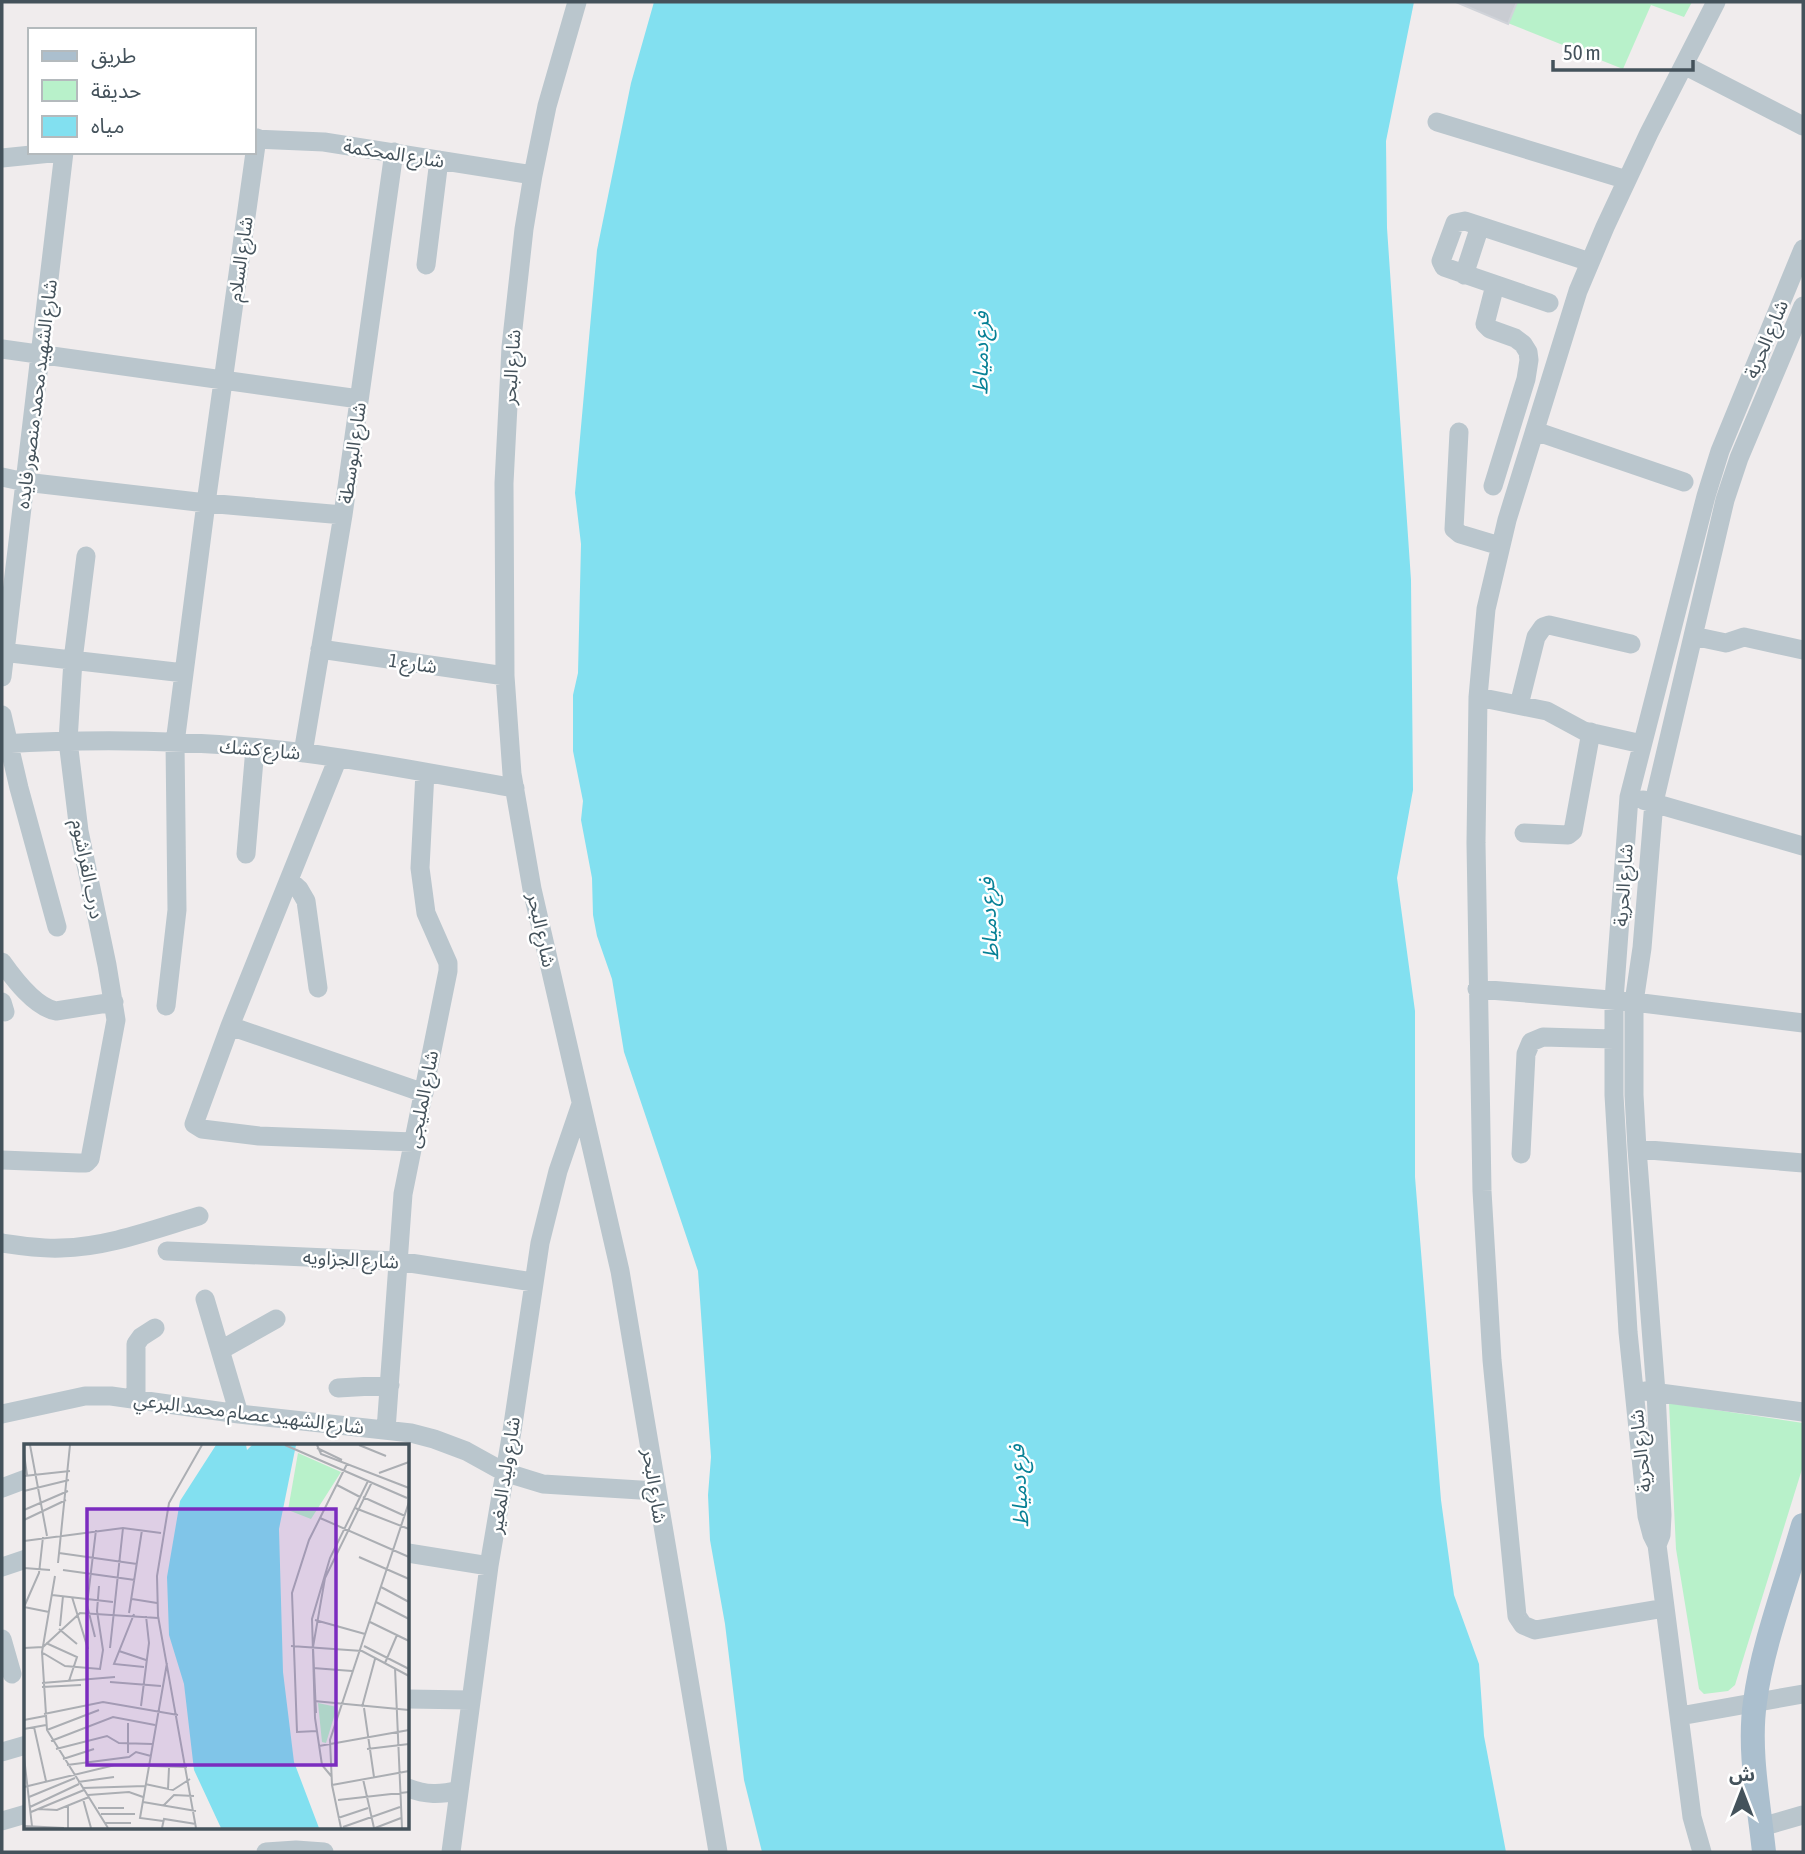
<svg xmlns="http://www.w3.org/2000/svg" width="1805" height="1854" viewBox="0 0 1805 1854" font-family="'Asap Condensed','Noto Sans Arabic',sans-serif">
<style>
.green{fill:#b8f1ca}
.water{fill:#82e0f0}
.building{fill:#c9ccd2;stroke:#d0d3d9;stroke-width:2}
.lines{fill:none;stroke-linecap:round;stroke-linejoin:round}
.minor{stroke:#bac6cd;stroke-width:19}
.major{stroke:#abbfce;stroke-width:24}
.labels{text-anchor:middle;stroke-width:5;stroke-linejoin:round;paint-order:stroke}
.street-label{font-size:19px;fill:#44525b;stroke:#fff}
.water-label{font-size:21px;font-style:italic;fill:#078196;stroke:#fff}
.inset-road{fill:none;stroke:#abaeb3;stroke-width:2}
.view{fill:#7b2cbf;fill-opacity:0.15;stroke:#7b2cbf;stroke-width:3.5}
.inset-edge{fill:none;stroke:#44525b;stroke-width:3.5}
</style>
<rect width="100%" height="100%" fill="#f0eced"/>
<path class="green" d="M 1455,2 L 1692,2 L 1684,17 L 1651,5 L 1623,69 Z
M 1669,1403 L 1803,1423 L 1803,1466 L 1735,1685 L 1728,1691 L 1704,1694 L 1699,1689 L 1676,1549 Z"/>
<path class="water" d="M 654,2 L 1414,2 L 1386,141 L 1387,228 L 1411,580 L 1413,790 L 1397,878 L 1415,1011 L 1415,1177 L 1441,1500 L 1454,1595 L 1479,1664 L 1484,1736 L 1506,1852 L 762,1852 L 744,1780 L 725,1624 L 710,1540 L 708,1495 L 711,1457 L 698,1271 L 624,1052 L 612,979 L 597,936 L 593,915 L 592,878 L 581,820 L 583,801 L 573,751 L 573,695 L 578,673 L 581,544 L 575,493 L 597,250 L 631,83 Z"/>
<path class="building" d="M 1456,2 L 1517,2 L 1508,24 Z"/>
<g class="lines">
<path class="minor" d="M 577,2 L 547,106 L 533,175 L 524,229 L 511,347 L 504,483 L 505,676 L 512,774 L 532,889 L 620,1271 L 718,1852
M 1684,65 L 1803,126
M 1437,122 L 1627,180
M 254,139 L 324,142 L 533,175
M 2,158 L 61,152
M 426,265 L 439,160
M 1464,275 L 1480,226
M 1549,303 L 1444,267 L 1441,261 L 1455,223 L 1465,221 L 1590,262
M 2,349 L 359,399
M 1535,431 L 1684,482
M 1459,432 L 1454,529 L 1460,534 L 1500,546
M 2,477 L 25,482 L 206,503 L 343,515
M 1493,486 L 1526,379 L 1529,360 L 1528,352 L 1523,344 L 1515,338 L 1490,329 L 1485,324 L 1495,285
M 1693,636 L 1726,643 L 1744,637 L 1803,650
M 320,649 L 505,676
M 2,652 L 184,673
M 2,677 L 64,152
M 1478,697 L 1547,711 L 1584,731 L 1642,744
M 1519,705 L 1536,637 L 1543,627 L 1549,625 L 1631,644
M 2,715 L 19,788 L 57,927
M 2,744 C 102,738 205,740 305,753 C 375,762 445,776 515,788
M 303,753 L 343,515 L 394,152
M 338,758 L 230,1026 L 194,1124 L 202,1129 L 259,1136 L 413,1142
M 1643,800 L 1803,846
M 1524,833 L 1568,835 L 1573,831 L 1591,732
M 246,854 L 255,748
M 289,880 L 299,889 L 306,901 L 318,988
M 2,962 C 14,979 35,1007 56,1011 L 114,1002
M 1477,989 L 1634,1002 L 1803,1023
M 2,1002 L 5,1012
M 166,1006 L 177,910 L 175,743 L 206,503 L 257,138
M 230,1026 L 424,1093
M 1637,1149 L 1803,1163
M 1521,1154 L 1526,1054 L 1531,1042 L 1543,1037 L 1614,1039
M 2,1160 L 79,1163 L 86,1163 L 90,1159 L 116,1020 L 107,965 L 79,831 L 68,741 L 73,660 L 86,556
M 2,1243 C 22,1246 41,1249 61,1248 C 108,1247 155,1229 199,1216
M 167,1251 L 397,1261 L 533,1282
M 205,1299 L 239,1414
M 221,1350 L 276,1319
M 338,1388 L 390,1385
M 1645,1391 L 1803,1412
M 136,1399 L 136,1344 L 141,1337 L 155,1328
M 2,1414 L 85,1396 L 111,1396 L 239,1414 L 411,1433 L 434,1439 L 466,1451 L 504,1472 L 543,1484 L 656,1491
M 386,1430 L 403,1194 L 448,971 L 448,963 L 426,913 L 420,868 L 425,772
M 2,1488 L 26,1479
M 1657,1545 L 1661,1535 L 1662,1515 L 1656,1392 L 1637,1149 L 1634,1095 L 1634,1002 L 1642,948 L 1654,802 L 1725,500 L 1739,458 L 1803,306
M 408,1553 L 489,1566
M 2,1567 L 26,1559
M 1665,1608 L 1535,1630 L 1523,1625 L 1517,1616 L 1492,1360 L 1482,1191 L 1476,843 L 1478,697 L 1486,609 L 1507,520 L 1578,291 L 1605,227 L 1649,133 L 1716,2
M 2,1639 L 12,1674
M 408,1699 L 470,1700
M 1680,1716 L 1803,1694
M 2,1752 L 26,1745
M 408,1788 C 426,1795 440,1795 459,1790
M 2,1821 L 26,1814
M 1761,1827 L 1803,1815
M 266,1852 L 296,1850 L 324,1852
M 451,1852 L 489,1566 L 512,1431 L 540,1243 L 558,1171 L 581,1104
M 1702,1852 L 1692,1817 L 1657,1545 L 1652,1535 L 1647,1516 L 1628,1332 L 1614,1095 L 1614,1000 L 1629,797 L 1706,496 L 1720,451 L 1803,249"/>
<path class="major" d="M 1764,1852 C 1759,1804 1748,1750 1755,1702 C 1762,1646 1787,1581 1803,1525"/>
</g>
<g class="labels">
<g class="street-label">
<text transform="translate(394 153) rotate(9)" y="7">شارع المحكمة</text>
<text transform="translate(240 259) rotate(-82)" y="7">شارع السلام</text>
<text transform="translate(1766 339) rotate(-67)" y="7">شارع الحرية</text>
<text transform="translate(511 367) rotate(-86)" y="7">شارع البحر</text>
<text transform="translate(36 394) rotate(-83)" y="7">شارع الشهيد محمد منصور فايده</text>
<text transform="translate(352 453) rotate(-82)" y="7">شارع البوسطة</text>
<text transform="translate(413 663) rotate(8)" y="7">شارع 1</text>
<text transform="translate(260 749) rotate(5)" y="7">شارع كشك</text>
<text transform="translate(88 869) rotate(79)" y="7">درب القراشوم</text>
<text transform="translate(1623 885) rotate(-86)" y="7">شارع الحرية</text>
<text transform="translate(542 930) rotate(78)" y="7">شارع البحر</text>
<text transform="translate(422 1099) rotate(-79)" y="7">شارع المليجى</text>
<text transform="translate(351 1259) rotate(3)" y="7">شارع الجزاويه</text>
<text transform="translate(249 1413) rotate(7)" y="7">شارع الشهيد عصام محمد البرعي</text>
<text transform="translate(1640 1451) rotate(-96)" y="7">شارع الحرية</text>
<text transform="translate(504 1475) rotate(-81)" y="7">شارع وليد المغير</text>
<text transform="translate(655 1486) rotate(81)" y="7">شارع البحر</text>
</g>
<g class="water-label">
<text transform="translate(981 353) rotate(-89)" y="7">فرع دمياط</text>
<text transform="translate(989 919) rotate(-93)" y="7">فرع دمياط</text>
<text transform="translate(1019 1486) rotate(-93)" y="7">فرع دمياط</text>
</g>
</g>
<g transform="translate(24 1444)">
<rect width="385" height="385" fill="#f0eced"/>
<path d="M 274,9 L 317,28 L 287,75 L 264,66 ZM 294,259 L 313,263 L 302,299 L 298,298 Z" fill="#b8f1ca"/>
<path d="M 192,1 L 222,1 L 223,6 L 228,1 L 272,1 L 255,85 L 259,228 L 270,318 L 295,384 L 197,384 L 170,326 L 160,240 L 145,191 L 143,133 L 156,57 Z" fill="#82e0f0"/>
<path class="inset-road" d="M 6,1 L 23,92M 261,1 L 383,54M 293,1 L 297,10 L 385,44M 335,1 L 362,12M 293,4 L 318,16M 0,10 L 3,31M 355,29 L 385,18M 0,32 L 46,27M 313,41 L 336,53M 0,47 L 45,36M 339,53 L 381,72M 331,64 L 385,85M 0,66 L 44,47M 296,74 L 385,113M 0,76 L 42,56M 0,97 L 99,84 L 137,89M 35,109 L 113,120M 335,113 L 385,135M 34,119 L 46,1M 0,124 L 26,126M 39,126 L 111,136M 31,132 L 18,208 L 23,286 L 84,384M 357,143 L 385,158M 28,151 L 89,158M 48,153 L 64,205M 108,155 L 133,159M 352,158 L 385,175M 0,163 L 15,129 L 19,93M 0,163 L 25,168M 105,169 L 118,86M 110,170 L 90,220 L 120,223M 291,176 L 341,190M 346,178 L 385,197M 36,182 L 39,152M 35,185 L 53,200M 71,193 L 63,161 L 72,86M 22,199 L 53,213 L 45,237M 267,202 L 338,207 L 385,232M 340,202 L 385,225M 0,204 L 19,203 L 56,169 L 134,174M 86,204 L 99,84M 95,207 L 122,216M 19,209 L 41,222 L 76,225 L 79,206 L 73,167 L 75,142M 361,219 L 373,191M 289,224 L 328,227M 371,224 L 378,384M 86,238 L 137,242M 18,239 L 91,233M 18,243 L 57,241M 290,257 L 385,266M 117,262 L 125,199 L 122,172M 338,263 L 351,215M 340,264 L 350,333M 292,269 L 289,203 L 301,134 L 348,38M 20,270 L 79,258 L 154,271M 0,276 L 21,272M 10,283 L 22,337M 0,285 L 22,281M 23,286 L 75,266M 293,287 L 273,288 L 268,149 L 285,96 L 323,20M 27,297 L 89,273 L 131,281M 295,302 L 385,286M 32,305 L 83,292 L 95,299 L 128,300M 343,305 L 385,300M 104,309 L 104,279M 0,313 L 8,382M 39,315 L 70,305M 43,321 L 105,313 L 112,308 L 127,312M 308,333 L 298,321 L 291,274 L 288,175 L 306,114 L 344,37M 339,335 L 350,384M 54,338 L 90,333M 121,340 L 149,346 L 166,335M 308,341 L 385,327M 0,343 L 91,321 L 163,323M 59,344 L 121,342M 144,345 L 145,324M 64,351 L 105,348 L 119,353M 5,353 L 51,334M 59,355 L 67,384M 314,356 L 385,348M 119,358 L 172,367M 139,362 L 150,351 L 170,352M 6,363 L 55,340M 74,364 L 100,364M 14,365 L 33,366 L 65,353M 7,368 L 60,346M 77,370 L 111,370M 314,374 L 344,364M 139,377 L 116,374 L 143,219M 81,379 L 107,379M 0,382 L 40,384M 319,383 L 376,363M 44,384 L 44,362M 138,384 L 140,375 L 172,380M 172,384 L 134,172 L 133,132 L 145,59 L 178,1M 317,384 L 308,341 L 306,296 L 385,58M 351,384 L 377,374"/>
<path class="view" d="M 63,65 L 312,65 L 312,321 L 63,321 Z"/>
<rect width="385" height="385" class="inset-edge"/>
</g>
<rect width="1805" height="1854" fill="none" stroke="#44525b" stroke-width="7"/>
<rect x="28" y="28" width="228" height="126" fill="#ffffff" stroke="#b4babd" stroke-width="2"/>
<rect x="42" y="51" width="35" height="10" fill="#abbfce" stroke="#b4babd" stroke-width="2"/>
<text x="91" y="63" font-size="21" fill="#44525b">طريق</text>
<rect x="42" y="80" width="35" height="21" fill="#b8f1ca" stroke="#b4babd" stroke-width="2"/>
<text x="91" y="98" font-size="21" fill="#44525b">حديقة</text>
<rect x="42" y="116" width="35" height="21" fill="#82e0f0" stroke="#b4babd" stroke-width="2"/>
<text x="91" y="133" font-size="21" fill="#44525b">مياه</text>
<g transform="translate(1742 1791)" stroke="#ffffff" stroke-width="5" paint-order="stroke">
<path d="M0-5L12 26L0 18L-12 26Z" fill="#44525b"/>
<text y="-10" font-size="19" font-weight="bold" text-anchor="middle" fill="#44525b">ش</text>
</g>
<path d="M1553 60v10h140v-10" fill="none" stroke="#44525b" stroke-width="3.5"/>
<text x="1563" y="60" font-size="21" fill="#44525b" stroke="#ffffff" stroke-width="5" paint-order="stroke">50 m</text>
</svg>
